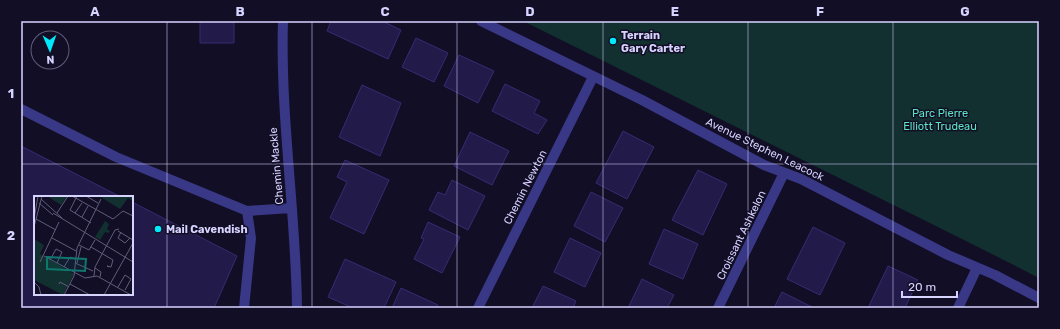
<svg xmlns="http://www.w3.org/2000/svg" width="1060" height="329" viewBox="0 0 1060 329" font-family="Rubik,sans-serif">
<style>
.green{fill:#11302f}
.building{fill:#221a48;stroke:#382b74}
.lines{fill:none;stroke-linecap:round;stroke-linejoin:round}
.minor{stroke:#393886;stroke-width:10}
.grid{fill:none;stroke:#d7d3ff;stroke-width:1;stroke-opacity:0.55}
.poi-dot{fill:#00eafe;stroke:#120e26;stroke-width:1.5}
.labels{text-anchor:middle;stroke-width:3;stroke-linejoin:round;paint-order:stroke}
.poi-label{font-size:11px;font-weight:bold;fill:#d7d3ff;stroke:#120e26;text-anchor:start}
.park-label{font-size:11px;fill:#5be3bf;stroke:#120e26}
.street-label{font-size:11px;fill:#d7d3ff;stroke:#120e26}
.inset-road{fill:none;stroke:#615d7d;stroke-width:1}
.view{fill:#0f766e;fill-opacity:0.15;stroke:#0f766e;stroke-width:2}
.inset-edge{fill:none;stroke:#d7d3ff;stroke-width:2}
.neatline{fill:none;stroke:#d7d3ff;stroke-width:1.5}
.grid-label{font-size:13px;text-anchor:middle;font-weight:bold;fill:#d7d3ff}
</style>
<rect width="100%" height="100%" fill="#120e26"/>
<path class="green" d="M 523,21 L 1039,21 L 1039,278 L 972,244 Z"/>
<path class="building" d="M 200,21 L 234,21 L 234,43 L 200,43 Z
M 331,21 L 382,21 L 401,30 L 388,59 L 327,31 Z
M 416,38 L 448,53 L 434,82 L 402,67 Z
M 459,55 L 494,71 L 478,103 L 444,86 Z
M 505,84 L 540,101 L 534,113 L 547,120 L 538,134 L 492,111 Z
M 362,85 L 401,103 L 380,156 L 339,137 Z
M 623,131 L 654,147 L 627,199 L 596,183 Z
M 470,132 L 509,151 L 492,185 L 454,166 Z
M 21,146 L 121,197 L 35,197 L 35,294 L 132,294 L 132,202 L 237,256 L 214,308 L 21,308 Z
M 345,160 L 389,180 L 364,234 L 330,218 L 347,182 L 337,177 Z
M 698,170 L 727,184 L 703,235 L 672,220 Z
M 452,180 L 485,196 L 468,230 L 429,210 L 438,192 L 445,195 Z
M 591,192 L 623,208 L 605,242 L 574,226 Z
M 428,222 L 460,237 L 442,273 L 414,259 L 424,239 L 421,238 Z
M 813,227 L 845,243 L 820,295 L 787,279 Z
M 664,229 L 698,244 L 683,279 L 649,264 Z
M 570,238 L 601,253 L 585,287 L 554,272 Z
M 345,259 L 396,282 L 384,308 L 353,308 L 328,297 Z
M 888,266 L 918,280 L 905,308 L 868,308 Z
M 642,279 L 674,295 L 667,308 L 628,308 Z
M 543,286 L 576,301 L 573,308 L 532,308 Z
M 401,288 L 438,305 L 437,308 L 392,308 Z
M 782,292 L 812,307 L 812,308 L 774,308 Z"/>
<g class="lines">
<path class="minor" d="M 283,21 C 280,117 296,212 297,308
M 481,21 L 642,100 L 764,165 L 801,179 L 948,255 L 995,275 L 1039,298
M 21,109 L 116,157 L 247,211 L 291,208
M 244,308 L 251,238 L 247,211
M 478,308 L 593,77
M 718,308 L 784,173
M 958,308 L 977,268"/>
</g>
<path class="grid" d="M 167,21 L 167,308M 312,21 L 312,308M 457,21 L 457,308M 603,21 L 603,308M 748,21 L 748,308M 893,21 L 893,308M 21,164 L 1039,164"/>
<g class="poi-dot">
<circle cx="613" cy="41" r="4"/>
<circle cx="158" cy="229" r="4"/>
</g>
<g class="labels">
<g class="poi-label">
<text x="621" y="39">Terrain<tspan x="621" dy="13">Gary Carter</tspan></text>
<text x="166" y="233">Mail Cavendish</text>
</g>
<g class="park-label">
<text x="940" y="117">Parc Pierre<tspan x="940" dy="13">Elliott Trudeau</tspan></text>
</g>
<g class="street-label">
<text transform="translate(765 149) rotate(26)" y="4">Avenue Stephen Leacock</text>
<text transform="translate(276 166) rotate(-95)" y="4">Chemin Mackle</text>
<text transform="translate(525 187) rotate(-63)" y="4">Chemin Newton</text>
<text transform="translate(741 235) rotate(-64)" y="4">Croissant Ashkelon</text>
</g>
</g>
<g transform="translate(34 196)">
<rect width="99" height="99" fill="#120e26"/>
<path d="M 13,0 L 33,0 L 27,9 ZM 65,0 L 99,0 L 99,5 L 94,2 L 86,13 ZM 71,25 L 75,28 L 73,33 L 76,35 L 74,37 L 71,36 L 66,44 L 61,41 ZM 0,43 L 10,49 L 6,58 L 40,78 L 29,99 L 0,84 Z" fill="#11302f"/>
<path class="inset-road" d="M 38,0 L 79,23 L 89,15 L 99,20M 43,0 L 36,14 L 57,27M 52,0 L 64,7M 7,3 L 28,22M 5,7 L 19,19M 19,17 L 99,66M 23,17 L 34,0M 41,17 L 48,7M 48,21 L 54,10M 0,23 L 4,0M 2,23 L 22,34M 0,31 L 8,0M 84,35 L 99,44M 87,36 L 84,42 L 91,47 L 96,42M 18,42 L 42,55M 45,49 L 55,54 L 61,44M 57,51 L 79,64 L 77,71 L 73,70 L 75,71M 10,60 L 51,82 L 63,80 L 97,99M 16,64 L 22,53 L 28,56 L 23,67M 6,66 L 25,26M 41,67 L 59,75M 43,67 L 47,51M 30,71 L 36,61 L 41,63M 61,72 L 67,76 L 66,81M 60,80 L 61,71 L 81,34 L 85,33M 0,86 L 5,91 L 7,99M 25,88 L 26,86 L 35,91M 36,88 L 56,99M 84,91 L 91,79 L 97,83 L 91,94M 30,99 L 40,80 L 43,52 L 67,3M 70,99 L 99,47"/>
<path class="view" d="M 13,61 L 52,63 L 51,75 L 13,73 Z"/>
<rect width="99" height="99" class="inset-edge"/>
</g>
<rect width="1060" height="329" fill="none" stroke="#120e26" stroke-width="44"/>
<g transform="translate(50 50) rotate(178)"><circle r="19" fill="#120e26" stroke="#615d7d"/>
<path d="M0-3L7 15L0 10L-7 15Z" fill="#00eafe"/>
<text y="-6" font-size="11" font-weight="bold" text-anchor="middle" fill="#d7d3ff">N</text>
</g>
<path d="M902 291v6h55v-6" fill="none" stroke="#d7d3ff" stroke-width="2"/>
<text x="908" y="291" font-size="12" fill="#d7d3ff" stroke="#120e26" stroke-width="3" paint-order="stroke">20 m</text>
<rect x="22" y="22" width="1016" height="285" class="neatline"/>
<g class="grid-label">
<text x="95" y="16">A</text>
<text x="240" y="16">B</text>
<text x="385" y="16">C</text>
<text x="530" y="16">D</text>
<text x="675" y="16">E</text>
<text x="820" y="16">F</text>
<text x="965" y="16">G</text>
<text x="11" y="98">1</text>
<text x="11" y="240">2</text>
</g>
</svg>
